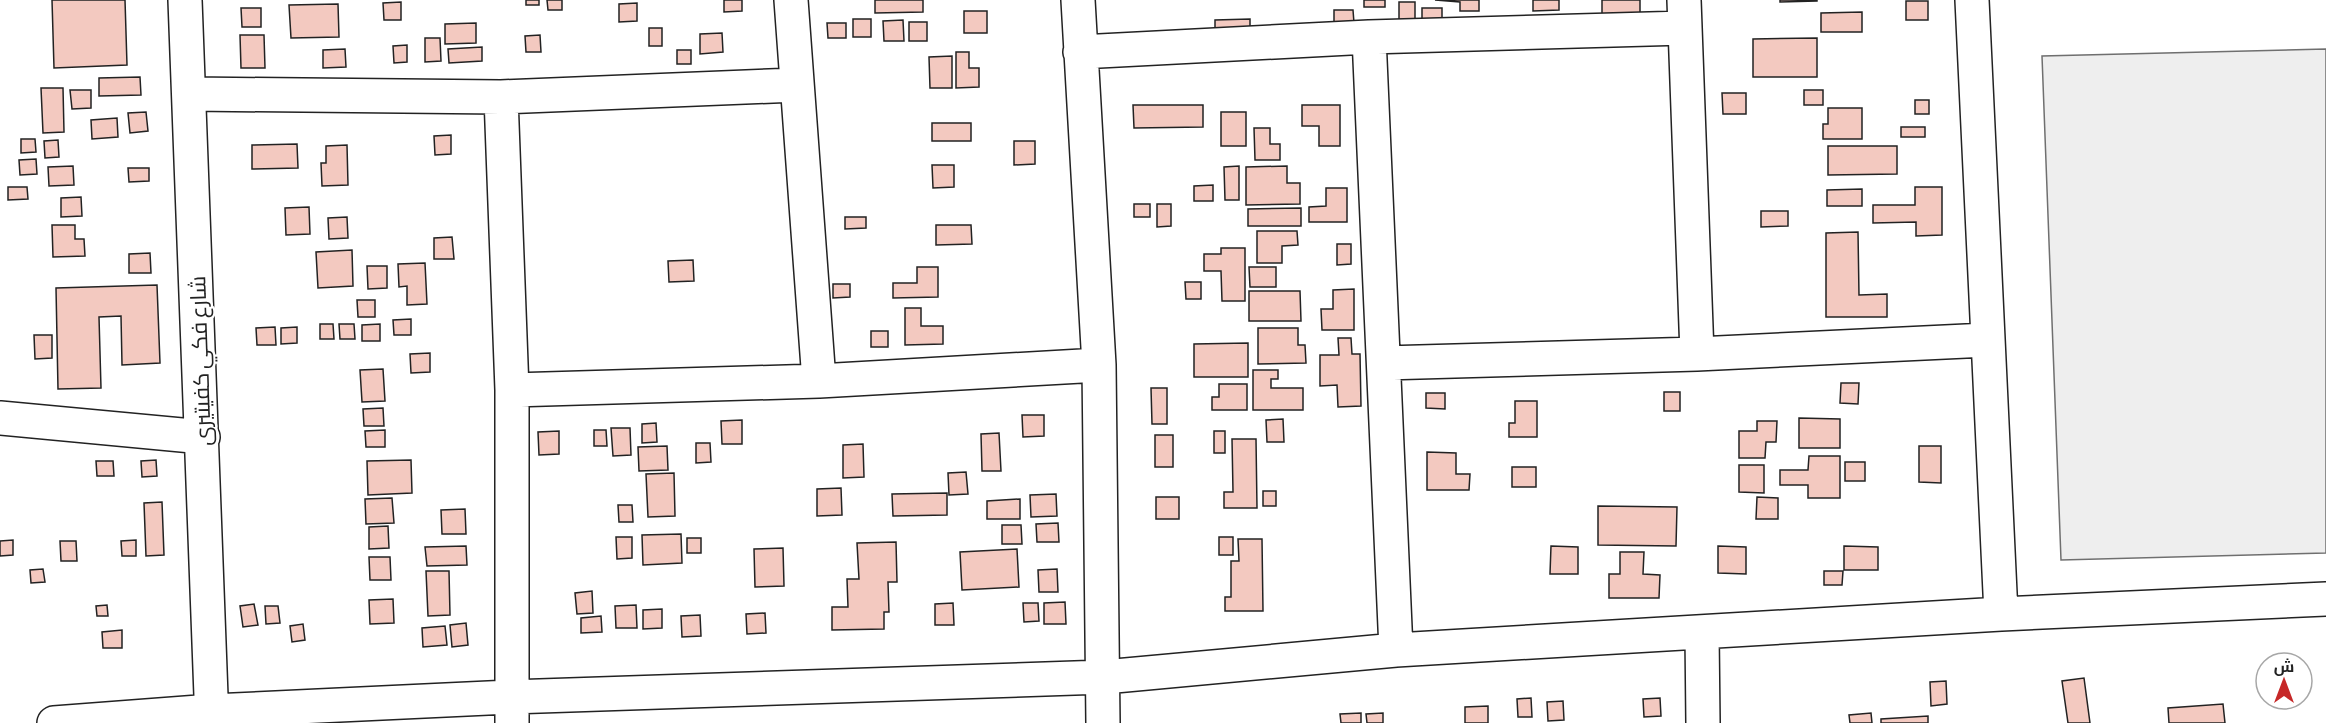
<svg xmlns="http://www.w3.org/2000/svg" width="2326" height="723" viewBox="0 0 2326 723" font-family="'Sofia Sans Condensed',Cairo,sans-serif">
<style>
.green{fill:#eee;stroke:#6f6f6f;stroke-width:1.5}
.building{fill:#f3c9c0;stroke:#222;stroke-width:1.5}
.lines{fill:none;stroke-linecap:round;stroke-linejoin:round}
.minor-casing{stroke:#222;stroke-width:36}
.minor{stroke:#fff;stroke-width:33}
.labels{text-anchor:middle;stroke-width:4.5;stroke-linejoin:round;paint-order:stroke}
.street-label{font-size:22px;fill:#222;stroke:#fff}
</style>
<rect width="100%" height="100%" fill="#fff"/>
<path class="green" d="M 2326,49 L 2326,553 L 2061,560 L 2042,56 Z"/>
<path class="building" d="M 52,0 L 125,0 L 127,65 L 54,68 Z
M 526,0 L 539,0 L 539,5 L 526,5 Z
M 547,0 L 562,0 L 562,10 L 548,10 Z
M 724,0 L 742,0 L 742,11 L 724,12 Z
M 875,0 L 923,0 L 923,12 L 875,13 Z
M 1364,0 L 1385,0 L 1385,7 L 1364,7 Z
M 1435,0 L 1479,0 L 1479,11 L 1460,11 L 1460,2 Z
M 1533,0 L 1559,0 L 1559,10 L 1533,11 Z
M 1602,0 L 1640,0 L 1640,15 L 1602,15 Z
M 1780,0 L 1817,0 L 1817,1 L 1780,2 Z
M 1906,1 L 1928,1 L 1928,20 L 1906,20 Z
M 401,2 L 401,20 L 384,20 L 383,3 Z
M 1399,2 L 1415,2 L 1415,21 L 1399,21 Z
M 637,3 L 637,21 L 619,22 L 619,4 Z
M 338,4 L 339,37 L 291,38 L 289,5 Z
M 241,8 L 261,8 L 261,27 L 242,27 Z
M 1422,8 L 1442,8 L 1442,23 L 1422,23 Z
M 1334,10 L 1353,10 L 1354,23 L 1334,24 Z
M 964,11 L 987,11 L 987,33 L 964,33 Z
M 1862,12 L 1862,32 L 1821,32 L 1821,13 Z
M 853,19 L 871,19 L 871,37 L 853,37 Z
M 1250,19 L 1250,33 L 1215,33 L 1215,20 Z
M 903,20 L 904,41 L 884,41 L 883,21 Z
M 909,22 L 927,22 L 927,41 L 909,41 Z
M 476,23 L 476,43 L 445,44 L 445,24 Z
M 827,23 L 846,23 L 846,38 L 828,38 Z
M 649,28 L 662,28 L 662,46 L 649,46 Z
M 722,33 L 723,52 L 700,54 L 700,34 Z
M 240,35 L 264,35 L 265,68 L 241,68 Z
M 540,35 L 541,52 L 526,52 L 525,36 Z
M 425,38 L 440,38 L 441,61 L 425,62 Z
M 1817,38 L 1817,77 L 1753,77 L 1753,39 Z
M 407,45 L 407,62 L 394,63 L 393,46 Z
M 482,47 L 482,61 L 449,63 L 448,49 Z
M 345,49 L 346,67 L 323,68 L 323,50 Z
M 677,50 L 691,50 L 691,64 L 677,64 Z
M 956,52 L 969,52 L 969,68 L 979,68 L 979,87 L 956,88 Z
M 952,56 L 952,88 L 930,88 L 929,57 Z
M 140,77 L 141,95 L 99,96 L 99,78 Z
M 41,88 L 63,88 L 64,132 L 43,133 Z
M 70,90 L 91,90 L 91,108 L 72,109 Z
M 1804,90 L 1823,90 L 1823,105 L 1804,105 Z
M 1722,93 L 1746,93 L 1746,114 L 1723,114 Z
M 1915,100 L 1929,100 L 1929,114 L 1915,114 Z
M 1133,105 L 1203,105 L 1203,127 L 1134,128 Z
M 1302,105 L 1340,105 L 1340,146 L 1319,146 L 1319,126 L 1302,126 Z
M 1828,108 L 1862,108 L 1862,139 L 1823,139 L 1823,124 L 1828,124 Z
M 146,112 L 148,131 L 130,133 L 128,113 Z
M 1221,112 L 1246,112 L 1246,146 L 1221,146 Z
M 117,118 L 118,137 L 92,139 L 91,120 Z
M 932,123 L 971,123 L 971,141 L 932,141 Z
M 1901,127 L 1925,127 L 1925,137 L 1901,137 Z
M 1254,128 L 1270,128 L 1270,144 L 1280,144 L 1280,160 L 1255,160 Z
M 451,135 L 451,154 L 435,155 L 434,136 Z
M 21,139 L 35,139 L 36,152 L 21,153 Z
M 58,140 L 59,157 L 45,158 L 44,141 Z
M 1014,141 L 1035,141 L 1035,164 L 1014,165 Z
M 297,144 L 298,168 L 252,169 L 252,145 Z
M 347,145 L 348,185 L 322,186 L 321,163 L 326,163 L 326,146 Z
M 1828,146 L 1897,146 L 1897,174 L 1828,175 Z
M 36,159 L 37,174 L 20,175 L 19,160 Z
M 932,165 L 954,165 L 954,187 L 933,188 Z
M 73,166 L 74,185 L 49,186 L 48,167 Z
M 1239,166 L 1239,200 L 1225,200 L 1224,167 Z
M 1287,166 L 1287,183 L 1300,183 L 1300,204 L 1246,205 L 1246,167 Z
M 128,168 L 149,168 L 149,181 L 129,182 Z
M 1213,185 L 1213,201 L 1194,201 L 1194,186 Z
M 8,187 L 27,187 L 28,199 L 8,200 Z
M 1915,187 L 1942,187 L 1942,235 L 1916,236 L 1916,222 L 1873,223 L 1873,205 L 1915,205 Z
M 1326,188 L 1347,188 L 1347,222 L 1309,222 L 1309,207 L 1326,206 Z
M 1862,189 L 1862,206 L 1827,206 L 1827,190 Z
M 81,197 L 82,216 L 61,217 L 61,198 Z
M 1134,204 L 1150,204 L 1150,217 L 1134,217 Z
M 1157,204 L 1171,204 L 1171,226 L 1157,227 Z
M 309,207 L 310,234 L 286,235 L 285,208 Z
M 1301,208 L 1301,226 L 1248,226 L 1248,209 Z
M 1761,211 L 1788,211 L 1788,226 L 1761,227 Z
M 347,217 L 348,238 L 329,239 L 328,218 Z
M 845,217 L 866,217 L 866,228 L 845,229 Z
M 52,225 L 75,225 L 75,239 L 84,239 L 85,256 L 53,257 Z
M 936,225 L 971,225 L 972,244 L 936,245 Z
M 1257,231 L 1297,231 L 1298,245 L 1282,246 L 1282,263 L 1257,263 Z
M 1858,232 L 1859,295 L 1887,294 L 1887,317 L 1826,317 L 1826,233 Z
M 452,237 L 454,259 L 434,259 L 434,238 Z
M 1337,244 L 1351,244 L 1351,264 L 1337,265 Z
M 1221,248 L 1245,248 L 1245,301 L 1222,301 L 1221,271 L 1204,271 L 1204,254 L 1221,254 Z
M 352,250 L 353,286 L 318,288 L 316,252 Z
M 150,253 L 151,273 L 129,273 L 129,254 Z
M 693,260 L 694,281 L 669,282 L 668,261 Z
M 425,263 L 427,304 L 407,305 L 407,286 L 399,287 L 398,264 Z
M 367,266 L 387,266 L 387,288 L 368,289 Z
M 917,267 L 938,267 L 938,297 L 893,298 L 893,283 L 917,283 Z
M 1249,267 L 1276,267 L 1276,287 L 1250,287 Z
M 1185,282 L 1201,282 L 1201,299 L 1186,299 Z
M 833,284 L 850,284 L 850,297 L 833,298 Z
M 157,285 L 160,363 L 122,365 L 121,316 L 99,317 L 101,388 L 58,389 L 56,288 Z
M 1354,289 L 1354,330 L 1322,330 L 1321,309 L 1333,309 L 1333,290 Z
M 1249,291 L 1300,291 L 1301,321 L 1249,321 Z
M 357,300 L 375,300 L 375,317 L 358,317 Z
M 905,308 L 921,308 L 921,326 L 943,326 L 943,344 L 905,345 Z
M 411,319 L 411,335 L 394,335 L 393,320 Z
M 320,324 L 333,324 L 334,339 L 320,339 Z
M 339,324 L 354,324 L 355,339 L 340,339 Z
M 380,324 L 380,341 L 362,341 L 362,325 Z
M 275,327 L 276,345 L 257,345 L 256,328 Z
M 297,327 L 297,343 L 281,344 L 281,328 Z
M 1258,328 L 1298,328 L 1298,345 L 1305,345 L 1306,363 L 1258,364 Z
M 871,331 L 888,331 L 888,347 L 871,347 Z
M 34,335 L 52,335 L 52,358 L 35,359 Z
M 1338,338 L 1351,338 L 1352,354 L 1360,354 L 1361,406 L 1338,407 L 1337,385 L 1320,386 L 1320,355 L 1339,355 Z
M 1248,343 L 1248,377 L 1194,377 L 1194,344 Z
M 430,353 L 430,372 L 411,373 L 410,354 Z
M 383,369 L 385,401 L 362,402 L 360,370 Z
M 1253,370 L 1278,370 L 1278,379 L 1271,379 L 1271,388 L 1303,388 L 1303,410 L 1253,410 Z
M 1841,383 L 1859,383 L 1858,404 L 1840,403 Z
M 1219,384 L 1247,384 L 1247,410 L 1212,410 L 1212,397 L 1219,397 Z
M 1151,388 L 1167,388 L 1167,424 L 1152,424 Z
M 1664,392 L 1680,392 L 1680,411 L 1664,411 Z
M 1426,393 L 1445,393 L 1445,409 L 1426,408 Z
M 1515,401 L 1537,401 L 1537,437 L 1509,437 L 1509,423 L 1515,423 Z
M 383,408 L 384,426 L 364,426 L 363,409 Z
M 1022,415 L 1044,415 L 1044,436 L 1023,437 Z
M 1799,418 L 1840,419 L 1840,448 L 1799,448 Z
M 1283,419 L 1284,442 L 1267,442 L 1266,420 Z
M 742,420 L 742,444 L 722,444 L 721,421 Z
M 1757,421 L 1777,421 L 1776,442 L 1766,442 L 1765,458 L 1739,458 L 1739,431 L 1757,431 Z
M 656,423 L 657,442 L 642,443 L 642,424 Z
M 611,428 L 630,428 L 631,455 L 613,456 Z
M 385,430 L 385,447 L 366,447 L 365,431 Z
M 594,430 L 606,430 L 607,446 L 594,446 Z
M 559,431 L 559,454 L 539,455 L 538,432 Z
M 1214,431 L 1225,431 L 1225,453 L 1214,453 Z
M 999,433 L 1001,471 L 982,471 L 981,434 Z
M 1155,435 L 1173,435 L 1173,467 L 1155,467 Z
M 1232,439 L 1256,439 L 1257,508 L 1224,508 L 1224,492 L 1233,492 Z
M 696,443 L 710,443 L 711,462 L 696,463 Z
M 863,444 L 864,477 L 843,478 L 843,445 Z
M 667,446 L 668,470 L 639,471 L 638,447 Z
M 1919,446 L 1941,446 L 1941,483 L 1919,482 Z
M 1427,452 L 1456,453 L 1456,474 L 1470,474 L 1469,490 L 1427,490 Z
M 1809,456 L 1840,456 L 1840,498 L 1808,498 L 1808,485 L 1780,485 L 1780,470 L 1808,470 Z
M 156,460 L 157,476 L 142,477 L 141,461 Z
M 411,460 L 412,493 L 368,495 L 367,461 Z
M 96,461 L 113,461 L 114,476 L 97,476 Z
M 1845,462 L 1865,462 L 1865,481 L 1845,481 Z
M 1739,465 L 1764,465 L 1764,493 L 1739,492 Z
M 1512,467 L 1536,467 L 1536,487 L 1512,487 Z
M 966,472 L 968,494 L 949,495 L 948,473 Z
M 674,473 L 675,516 L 648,517 L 646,474 Z
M 841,488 L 842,515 L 817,516 L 817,489 Z
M 1263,491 L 1276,491 L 1276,506 L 1263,506 Z
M 947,493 L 947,515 L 893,516 L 892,494 Z
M 1056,494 L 1057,516 L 1031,517 L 1030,495 Z
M 1156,497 L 1179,497 L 1179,519 L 1156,519 Z
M 1757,497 L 1778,498 L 1778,519 L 1756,519 Z
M 392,498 L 394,523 L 366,524 L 365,499 Z
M 1020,499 L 1020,519 L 987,519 L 987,501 Z
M 162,502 L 164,555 L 146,556 L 144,503 Z
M 618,505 L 632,505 L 633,522 L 619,522 Z
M 1598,506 L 1677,507 L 1676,546 L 1598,545 Z
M 465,509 L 466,534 L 442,534 L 441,510 Z
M 1058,523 L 1059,542 L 1037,542 L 1036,524 Z
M 1002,525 L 1021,525 L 1022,544 L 1002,544 Z
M 388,526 L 389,548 L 369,549 L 369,527 Z
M 681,534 L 682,563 L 643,565 L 642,535 Z
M 616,537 L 632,537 L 632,558 L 617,559 Z
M 1219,537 L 1233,537 L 1233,555 L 1219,555 Z
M 687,538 L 701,538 L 701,553 L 687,553 Z
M 1238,539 L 1262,539 L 1263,611 L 1225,611 L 1225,597 L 1231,597 L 1231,561 L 1239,561 Z
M 13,540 L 13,555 L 0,556 L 0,541 Z
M 136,540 L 136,556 L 122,556 L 121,541 Z
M 60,541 L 76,541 L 77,561 L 61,561 Z
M 896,542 L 897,582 L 888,582 L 889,612 L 884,612 L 884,629 L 832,630 L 832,607 L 848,607 L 847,579 L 859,579 L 857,543 Z
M 466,546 L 467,565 L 427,566 L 425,547 Z
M 1551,546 L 1578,547 L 1578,574 L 1550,574 Z
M 1718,546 L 1746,547 L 1746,574 L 1718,573 Z
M 1844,546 L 1878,547 L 1878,570 L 1844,570 Z
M 783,548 L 784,586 L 755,587 L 754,549 Z
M 1017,549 L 1019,587 L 962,590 L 960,552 Z
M 1620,552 L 1644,552 L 1643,574 L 1660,575 L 1659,598 L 1609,598 L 1609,574 L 1620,574 Z
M 369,557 L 390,557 L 391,580 L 370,580 Z
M 43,569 L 45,582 L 31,583 L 30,570 Z
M 1057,569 L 1058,592 L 1039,592 L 1038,570 Z
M 426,571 L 449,571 L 450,615 L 428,616 Z
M 1824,571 L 1843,571 L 1842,585 L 1824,585 Z
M 592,591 L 593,613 L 577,614 L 575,593 Z
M 393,599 L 394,623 L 370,624 L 369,600 Z
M 1065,602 L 1066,624 L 1044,624 L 1044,603 Z
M 953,603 L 954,625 L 935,625 L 935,604 Z
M 1023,603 L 1038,603 L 1039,621 L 1024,622 Z
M 254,604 L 258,625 L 243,627 L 240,606 Z
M 107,605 L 108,616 L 97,616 L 96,606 Z
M 636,605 L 637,628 L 616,628 L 615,606 Z
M 265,606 L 278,606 L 280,623 L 266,624 Z
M 662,609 L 662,628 L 643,629 L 643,610 Z
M 765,613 L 766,633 L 747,634 L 746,614 Z
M 700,615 L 701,636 L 682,637 L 681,616 Z
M 601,616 L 602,632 L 581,633 L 581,618 Z
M 466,623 L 468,645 L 452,647 L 450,625 Z
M 303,624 L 305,640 L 292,642 L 290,626 Z
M 445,626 L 447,645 L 423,647 L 422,628 Z
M 122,630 L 122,648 L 103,648 L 102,632 Z
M 2084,678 L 2090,723 L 2068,723 L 2062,681 Z
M 1946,681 L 1947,704 L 1931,706 L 1930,682 Z
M 1531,698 L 1532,717 L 1518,717 L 1517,699 Z
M 1660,698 L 1661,716 L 1644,717 L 1643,699 Z
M 1563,701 L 1564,720 L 1548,721 L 1547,702 Z
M 2223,704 L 2225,723 L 2169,723 L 2168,708 Z
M 1488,706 L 1488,723 L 1465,723 L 1465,707 Z
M 1361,713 L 1361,723 L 1341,723 L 1340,714 Z
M 1383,713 L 1383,723 L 1367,723 L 1366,714 Z
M 1871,713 L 1872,723 L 1850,723 L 1849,715 Z
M 1928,716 L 1928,723 L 1881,723 L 1881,719 Z"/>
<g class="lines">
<g class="minor-casing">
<path id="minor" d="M 185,0 L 212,723
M 791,0 L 819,381
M 1078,0 L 1099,365 L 1103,723
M 1684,0 L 1697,354
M 1972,0 L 2001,614
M 1369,37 L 1396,650
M 1080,52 L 1369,37 L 1685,28
M 190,94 L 501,97 L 796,85
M 501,97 L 512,390 L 512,723
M 1384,363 L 1697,354 L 1987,340
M 512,390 L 819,381 L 1099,365
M 0,418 L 203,437
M 1702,633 L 1703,723
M 54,723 L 212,711 L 510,697 L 1104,677 L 1396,650 L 2001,614 L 2326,599"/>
</g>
<use href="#minor" class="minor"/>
</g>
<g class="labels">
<g class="street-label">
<text transform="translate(200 361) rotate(-92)" y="8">شارع فكي كفيتيرى</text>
</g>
</g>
<g transform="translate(2284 681)"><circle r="28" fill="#ffffff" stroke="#a7a7a7" stroke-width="1.5"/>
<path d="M0-4.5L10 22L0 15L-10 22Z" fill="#c62828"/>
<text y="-9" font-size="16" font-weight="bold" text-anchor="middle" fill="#222222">ش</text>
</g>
</svg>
